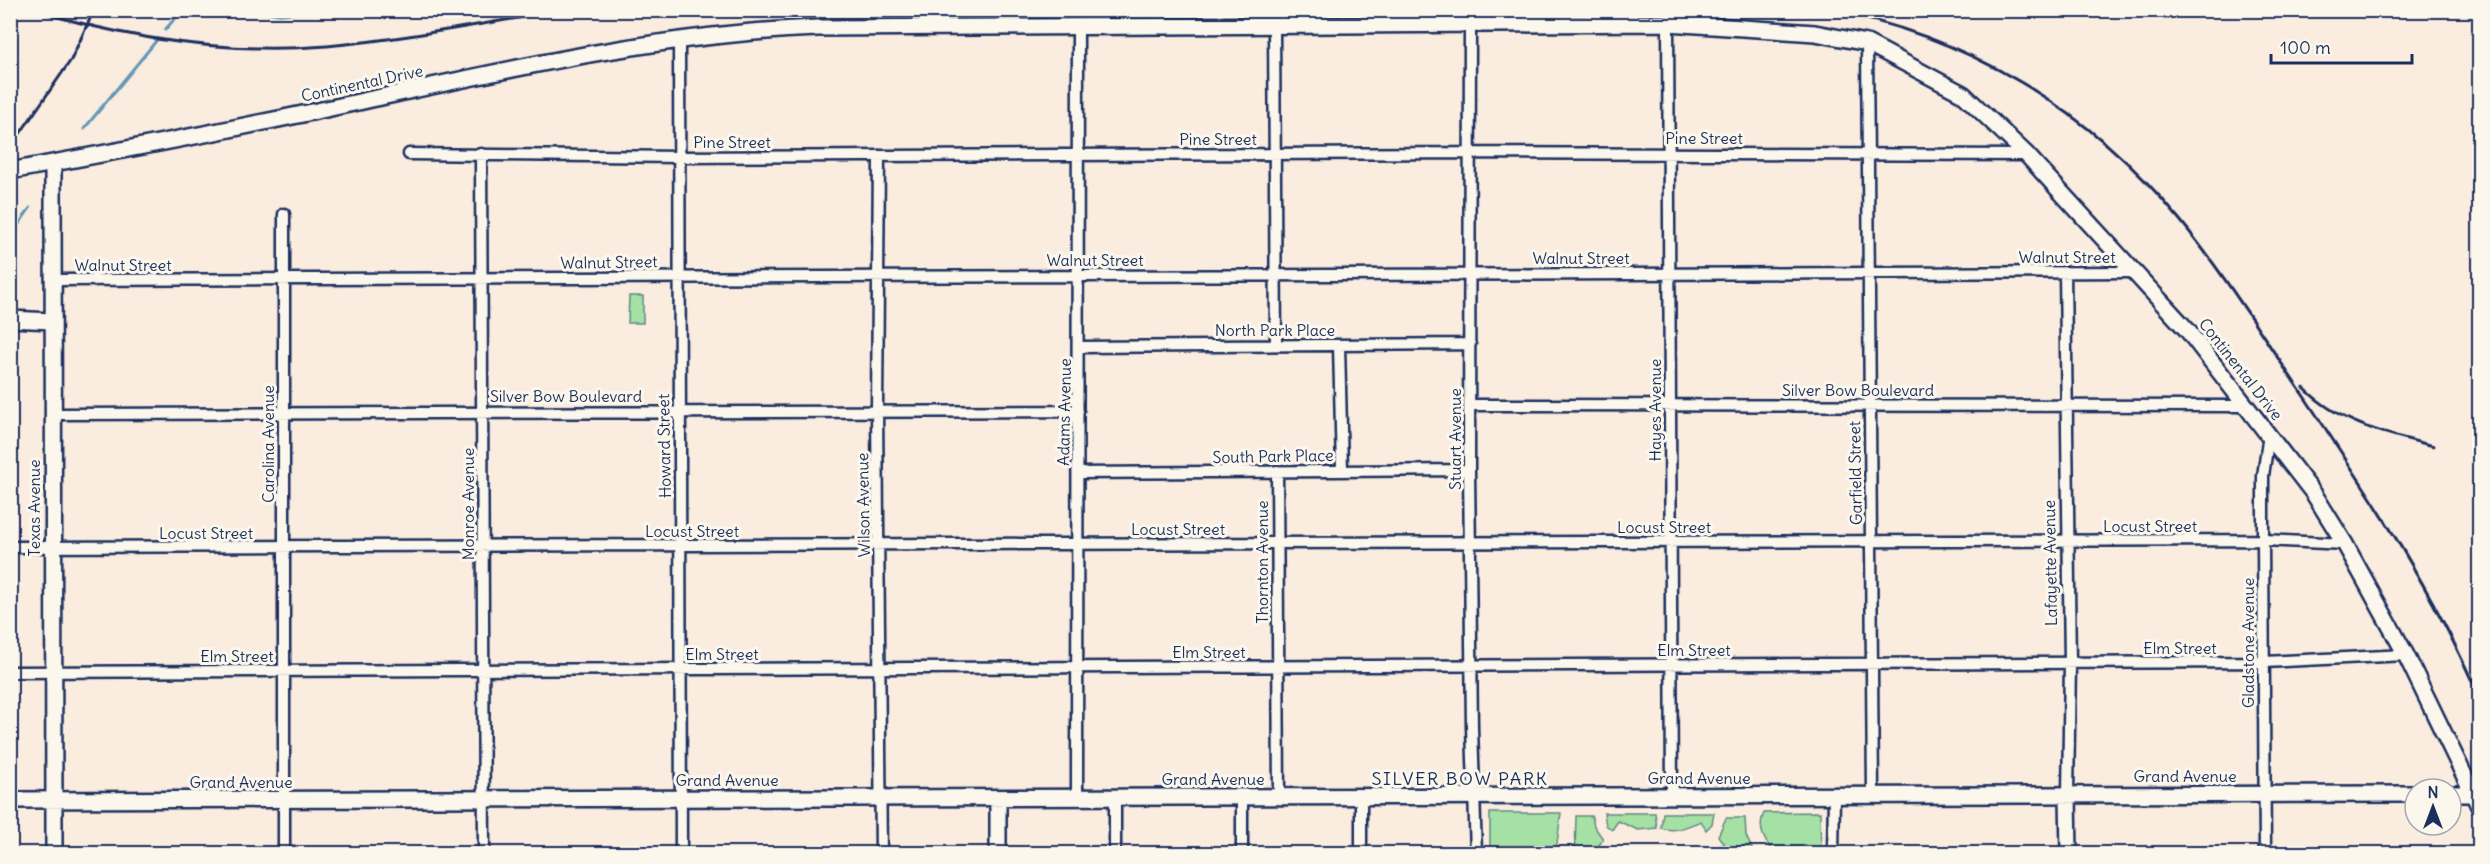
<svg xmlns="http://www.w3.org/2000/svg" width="2490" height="864" viewBox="0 0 2490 864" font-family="Delius,sans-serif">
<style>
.grass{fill:#a5e0a5;stroke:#608882;stroke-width:1.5}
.water{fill:#93ddf5;stroke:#6397b9;stroke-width:1.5}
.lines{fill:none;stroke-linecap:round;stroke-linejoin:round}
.stream{stroke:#6397b9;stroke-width:3}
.street-casing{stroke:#1b2f5e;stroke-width:15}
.secondary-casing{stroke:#1b2f5e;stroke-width:20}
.street{stroke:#fbf7ec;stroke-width:10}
.secondary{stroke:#fbf7ec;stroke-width:15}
.rail{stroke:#1b2f5e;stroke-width:3}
.labels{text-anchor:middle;stroke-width:6;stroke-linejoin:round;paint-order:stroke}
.street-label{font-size:16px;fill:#1b2f5e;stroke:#fbf7ec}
.neighbourhood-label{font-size:18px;letter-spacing:1.5px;fill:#1b2f5e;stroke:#fbf7ec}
</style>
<rect width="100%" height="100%" fill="#faecde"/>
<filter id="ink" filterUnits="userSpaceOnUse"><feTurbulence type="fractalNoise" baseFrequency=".0167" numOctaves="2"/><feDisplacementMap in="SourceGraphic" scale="12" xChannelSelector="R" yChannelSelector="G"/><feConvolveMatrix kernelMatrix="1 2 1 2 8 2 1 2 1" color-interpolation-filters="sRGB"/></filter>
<g filter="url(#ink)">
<path class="grass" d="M 629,296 L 643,296 L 643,323 L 628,323 Z
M 1820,812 L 1821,853 L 1776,853 C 1764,843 1757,827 1764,813 Z
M 1490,813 L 1561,813 L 1556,851 L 1545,846 L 1544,853 L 1490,853 Z
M 1604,813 L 1655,813 L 1657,828 L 1638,830 L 1618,821 L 1612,830 L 1606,825 Z
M 1663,813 L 1714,813 L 1712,824 L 1706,830 L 1701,821 C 1688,826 1675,833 1661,828 Z
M 1576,816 L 1592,816 L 1594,826 L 1603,839 L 1594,853 L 1575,853 Z
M 1726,818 L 1745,818 L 1746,836 L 1754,853 L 1708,853 L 1724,844 L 1718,836 Z"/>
<path class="water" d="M 259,11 L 387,11 L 377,14 L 314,11 L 280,15 Z"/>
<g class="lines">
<path class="stream" d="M 165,30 L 182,10
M 84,129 L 156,41
M 10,237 L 30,208"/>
<g class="street-casing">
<path id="street" d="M 1470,23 L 1469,470 L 1472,727 L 1476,854
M 1668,23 L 1672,796
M 1274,26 L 1276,345
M 679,38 L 681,854
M 1867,43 L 1873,795
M 409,154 L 681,157 L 1470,153 L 2027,155
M 481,154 L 484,854
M 879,156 L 877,410 L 881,854
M 284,214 L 284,854
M 2065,272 L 2070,663 L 2068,795
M 53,280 L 2136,272
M 1339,345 L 1342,470
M 1080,347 L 1470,344
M 1469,405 L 2247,406
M 53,414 L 1078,411
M 1277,471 L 1279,797
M 1078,473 L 1469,470
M 10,547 L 2263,540 L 2345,544
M 10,672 L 2265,662 L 2406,655
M 1242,797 L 1242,854
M 1077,798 L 1078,26
M 1115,854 L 1115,798
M 1361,854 L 1361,797
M 1833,854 L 1834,795
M 2265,854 L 2263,540 L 2263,476 L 2269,434"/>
</g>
<g class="secondary-casing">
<path id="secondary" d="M 53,163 L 54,854
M 10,171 C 124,150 236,129 349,104 C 506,70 657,34 818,28 L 1668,23 L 1815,33 L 1867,43 L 1963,94 L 2027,155 L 2188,331 L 2314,494 L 2345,544 L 2406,655 L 2480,808
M 10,319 L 52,321
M 2451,794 L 2473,794
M 2068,795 L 2069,854
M 998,798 L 998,854
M 10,800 L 2415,794"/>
</g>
<use href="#street" class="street"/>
<use href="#secondary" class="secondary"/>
<path class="rail" d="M 35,10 C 130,40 228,54 327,46 C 406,39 486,23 565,10
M 1825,10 C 1966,34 2090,110 2180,220 C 2225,275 2263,337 2303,395 C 2369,493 2433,590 2480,699
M 10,148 L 71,60 L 94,10
M 2304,388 C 2340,424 2386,434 2434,446"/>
</g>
</g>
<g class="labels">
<g class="street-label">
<text transform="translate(362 83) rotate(-12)" y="6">Continental Drive</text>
<text x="1704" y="144">Pine Street</text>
<text x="1218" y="145">Pine Street</text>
<text x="732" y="148">Pine Street</text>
<text x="2067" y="263">Walnut Street</text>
<text x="1581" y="264">Walnut Street</text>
<text x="1095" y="266">Walnut Street</text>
<text transform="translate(609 262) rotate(-1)" y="6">Walnut Street</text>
<text x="123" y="271">Walnut Street</text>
<text x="1275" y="336">North Park Place</text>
<text transform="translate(2241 369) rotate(52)" y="6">Continental Drive</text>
<text x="1858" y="396">Silver Bow Boulevard</text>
<text x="566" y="402">Silver Bow Boulevard</text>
<text transform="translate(1655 410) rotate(-90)" y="6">Hayes Avenue</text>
<text transform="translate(1064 412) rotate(-89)" y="6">Adams Avenue</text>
<text transform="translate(1455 439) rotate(-90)" y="6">Stuart Avenue</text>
<text transform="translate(268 444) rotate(-90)" y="6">Carolina Avenue</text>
<text transform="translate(664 446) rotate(-91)" y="6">Howard Street</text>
<text transform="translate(1273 456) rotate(-1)" y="6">South Park Place</text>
<text transform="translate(1855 473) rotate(-91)" y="6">Garfield Street</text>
<text transform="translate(468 504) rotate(-90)" y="6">Monroe Avenue</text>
<text transform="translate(863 505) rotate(-91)" y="6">Wilson Avenue</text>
<text transform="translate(34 508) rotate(-90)" y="6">Texas Avenue</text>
<text x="2150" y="532">Locust Street</text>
<text x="1664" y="533">Locust Street</text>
<text x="1178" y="535">Locust Street</text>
<text x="692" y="537">Locust Street</text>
<text x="206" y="539">Locust Street</text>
<text transform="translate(1262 562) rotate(-90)" y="6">Thornton Avenue</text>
<text transform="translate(2050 563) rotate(-91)" y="6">Lafayette Avenue</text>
<text transform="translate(2248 643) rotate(-90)" y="6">Gladstone Avenue</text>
<text x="2180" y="654">Elm Street</text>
<text x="1694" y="656">Elm Street</text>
<text x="1209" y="658">Elm Street</text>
<text x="722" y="660">Elm Street</text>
<text x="237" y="662">Elm Street</text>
<text x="2185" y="782">Grand Avenue</text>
<text x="1699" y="784">Grand Avenue</text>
<text x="1213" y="785">Grand Avenue</text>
<text x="727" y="786">Grand Avenue</text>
<text x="241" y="788">Grand Avenue</text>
</g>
<g class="neighbourhood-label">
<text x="1460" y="785">SILVER BOW PARK</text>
</g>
</g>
<rect width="2490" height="864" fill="none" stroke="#fbf7ec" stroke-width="36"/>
<rect x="18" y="18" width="2454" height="828" fill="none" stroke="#1b2f5e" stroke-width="2" filter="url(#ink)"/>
<g transform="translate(2433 807)"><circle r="28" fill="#fbf7ec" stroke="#a1a7b3" stroke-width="1.5"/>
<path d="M0-4.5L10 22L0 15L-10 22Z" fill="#1b2f5e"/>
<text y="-9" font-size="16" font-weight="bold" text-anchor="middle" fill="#1b2f5e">N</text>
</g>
<path d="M2271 54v9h141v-9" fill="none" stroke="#1b2f5e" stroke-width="3"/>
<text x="2280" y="54" font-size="18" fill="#1b2f5e" stroke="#fbf7ec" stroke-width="4.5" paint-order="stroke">100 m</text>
</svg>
